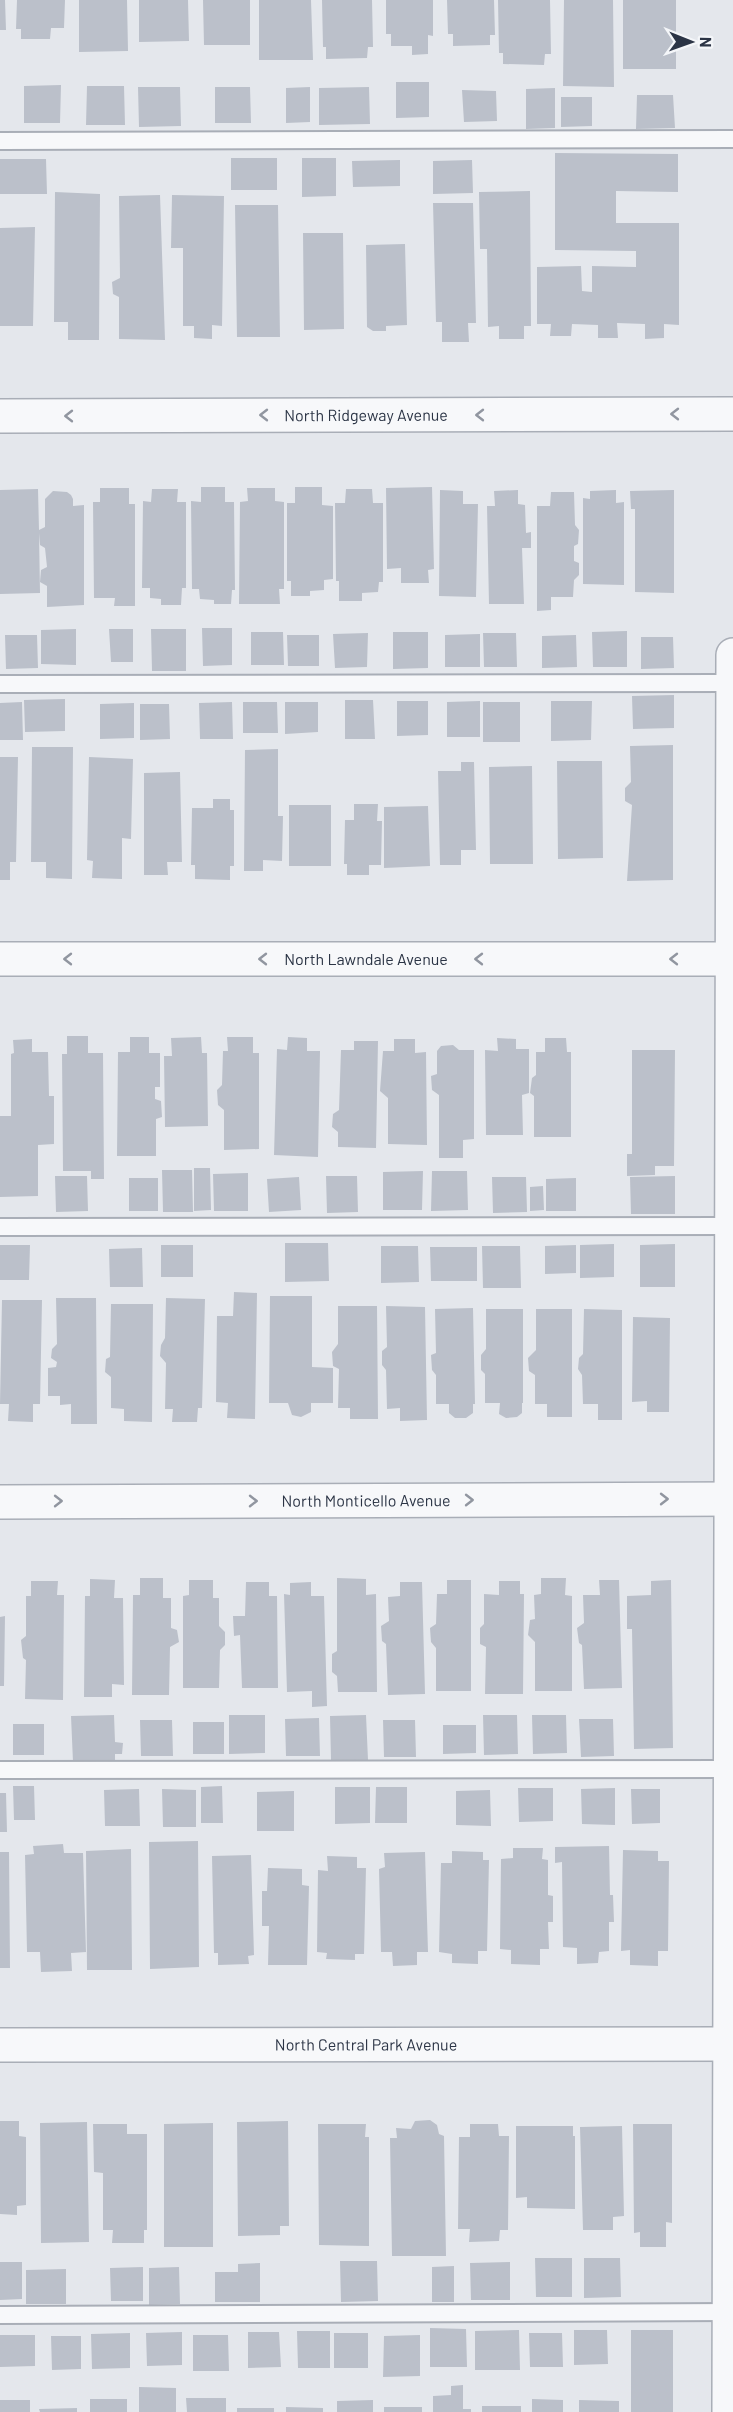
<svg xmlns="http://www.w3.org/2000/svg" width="733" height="2412" viewBox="0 0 733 2412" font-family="Barlow,sans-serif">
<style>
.building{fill:#bbc0ca}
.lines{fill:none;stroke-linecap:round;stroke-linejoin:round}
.lane-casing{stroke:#a9aeb7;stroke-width:20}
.street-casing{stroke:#a9aeb7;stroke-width:36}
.lane{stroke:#f7f8fa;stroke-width:16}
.street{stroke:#f7f8fa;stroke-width:33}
.oneway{stroke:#9196a0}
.labels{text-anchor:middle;stroke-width:4.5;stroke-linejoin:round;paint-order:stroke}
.street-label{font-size:16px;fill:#2b3445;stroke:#f4f6f9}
</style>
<rect width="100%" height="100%" fill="#e4e7ec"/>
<path class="building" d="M 0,0 L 5,0 L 6,30 L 0,30 Z
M 17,0 L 65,0 L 64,28 L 51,28 L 50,39 L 21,39 L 21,29 L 16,29 Z
M 79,0 L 127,0 L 128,51 L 79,52 Z
M 139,0 L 188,0 L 189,41 L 139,42 Z
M 203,0 L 250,0 L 250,45 L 204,45 Z
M 259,0 L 311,0 L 313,60 L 259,60 Z
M 322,0 L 372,0 L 373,47 L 368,47 L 367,58 L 326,59 L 326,47 L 323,47 Z
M 386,0 L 433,0 L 433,36 L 428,35 L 428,54 L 412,55 L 412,46 L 391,46 L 391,34 L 386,34 Z
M 447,0 L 494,0 L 495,35 L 490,35 L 490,45 L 453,46 L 453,34 L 448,34 Z
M 498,0 L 550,0 L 551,54 L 545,54 L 544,65 L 503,64 L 503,53 L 499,53 Z
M 564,0 L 613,0 L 614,87 L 563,86 Z
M 623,0 L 676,0 L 676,69 L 623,69 Z
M 396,82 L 429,82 L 429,117 L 396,118 Z
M 61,85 L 60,123 L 24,123 L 24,86 Z
M 87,86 L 124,86 L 125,125 L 86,125 Z
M 138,87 L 180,87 L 181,126 L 139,127 Z
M 215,87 L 250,87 L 251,123 L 215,123 Z
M 310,87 L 310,122 L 286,123 L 286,88 Z
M 369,87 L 370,124 L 319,125 L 319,88 Z
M 555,88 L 555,128 L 526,129 L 526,89 Z
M 462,90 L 496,91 L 497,121 L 464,122 Z
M 637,95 L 673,95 L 675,128 L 636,129 Z
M 561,97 L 592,97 L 592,126 L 561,127 Z
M 555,153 L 678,154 L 678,192 L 616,191 L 616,223 L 679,223 L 679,325 L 664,324 L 664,338 L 645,339 L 645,324 L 617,323 L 618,338 L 598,338 L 598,325 L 572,324 L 571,336 L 550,336 L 551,324 L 537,324 L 537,267 L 581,266 L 582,291 L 592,292 L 592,266 L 636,267 L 636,251 L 555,250 Z
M 231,158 L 277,158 L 277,190 L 231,190 Z
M 302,158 L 336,158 L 336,196 L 302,197 Z
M 0,159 L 46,159 L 47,194 L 0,194 Z
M 400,160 L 400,186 L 353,187 L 352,161 Z
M 472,160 L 473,193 L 433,194 L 433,161 Z
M 530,191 L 531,326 L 524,326 L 524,339 L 499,339 L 499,326 L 488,327 L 487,249 L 480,249 L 479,192 Z
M 55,192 L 100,194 L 99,340 L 68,340 L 68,322 L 54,322 Z
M 160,195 L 165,340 L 119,339 L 119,297 L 113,294 L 112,282 L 120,278 L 119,196 Z
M 172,195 L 224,196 L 222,326 L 212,325 L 212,339 L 194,338 L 194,326 L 183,326 L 183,248 L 171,248 Z
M 433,203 L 473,203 L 476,323 L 468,323 L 469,342 L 442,342 L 442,322 L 436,322 Z
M 235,205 L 278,205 L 280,337 L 237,337 Z
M 35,227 L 33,326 L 0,326 L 0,228 Z
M 303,233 L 343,233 L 344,329 L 304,330 Z
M 405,244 L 407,325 L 386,326 L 386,331 L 373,331 L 367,327 L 366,245 Z
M 201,487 L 225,487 L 225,502 L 234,502 L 235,590 L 232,590 L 231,604 L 214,604 L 214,600 L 200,599 L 199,589 L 192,589 L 191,501 L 201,502 Z
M 295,487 L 322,487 L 322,505 L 333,506 L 333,579 L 324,580 L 324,590 L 310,591 L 310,596 L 291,596 L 291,581 L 287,581 L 287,503 L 295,503 Z
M 432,487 L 434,569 L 428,570 L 429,583 L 401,583 L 401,568 L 387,569 L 386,488 Z
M 100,488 L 129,488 L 129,504 L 135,504 L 135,606 L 114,606 L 115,598 L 94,598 L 93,502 L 100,502 Z
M 247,488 L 275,488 L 275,501 L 284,502 L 284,589 L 279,589 L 280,604 L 239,604 L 240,502 L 248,501 Z
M 38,489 L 39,530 L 45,527 L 45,499 L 53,491 L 67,492 L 71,495 L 73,499 L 73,506 L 84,505 L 84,605 L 47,607 L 47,586 L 40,582 L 41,570 L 47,567 L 45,548 L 40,545 L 39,533 L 40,593 L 0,594 L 0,490 Z
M 152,489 L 178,489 L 177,502 L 186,502 L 186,588 L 182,588 L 181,605 L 161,605 L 161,599 L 150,598 L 150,588 L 142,588 L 143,501 L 151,502 Z
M 346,489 L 372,489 L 373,503 L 383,503 L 383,582 L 379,582 L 378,592 L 362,593 L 362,601 L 339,601 L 339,581 L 336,581 L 335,503 L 345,503 Z
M 440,490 L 463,491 L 463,504 L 478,504 L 476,597 L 439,596 Z
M 518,490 L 518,504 L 525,505 L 526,533 L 531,532 L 531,548 L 522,548 L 524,604 L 489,604 L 487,506 L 495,506 L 494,491 Z
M 616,490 L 616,503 L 624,502 L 624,585 L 583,584 L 583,498 L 590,499 L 590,491 Z
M 674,490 L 674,593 L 635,592 L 635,509 L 631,509 L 630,491 Z
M 551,492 L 574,492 L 575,525 L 579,530 L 578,544 L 574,546 L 574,561 L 579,563 L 579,575 L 574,580 L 573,597 L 551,597 L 551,610 L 537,611 L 537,506 L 550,506 Z
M 202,628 L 232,628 L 232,665 L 203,666 Z
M 76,629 L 76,665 L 41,664 L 41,630 Z
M 109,629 L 133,629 L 133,662 L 111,662 Z
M 151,629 L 186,629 L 186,671 L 152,671 Z
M 627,631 L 627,667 L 593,667 L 592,632 Z
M 251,632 L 283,632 L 284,665 L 251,665 Z
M 393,632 L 428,632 L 428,668 L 393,669 Z
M 368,633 L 367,667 L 335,668 L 333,634 Z
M 483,633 L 516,633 L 517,667 L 484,667 Z
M 480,634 L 480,667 L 445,667 L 445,635 Z
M 5,635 L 37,635 L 38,668 L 6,669 Z
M 287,635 L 319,635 L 319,666 L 288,666 Z
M 576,635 L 577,667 L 542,668 L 542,636 Z
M 641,637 L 673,637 L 674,668 L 641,669 Z
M 674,695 L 674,728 L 633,729 L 632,696 Z
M 65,699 L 65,731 L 25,732 L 24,700 Z
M 345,700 L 373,700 L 375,739 L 345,739 Z
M 397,701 L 428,701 L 428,735 L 397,736 Z
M 480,701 L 480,737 L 447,737 L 447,702 Z
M 551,701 L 592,701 L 591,740 L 551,741 Z
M 22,702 L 23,740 L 0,740 L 0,703 Z
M 232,702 L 233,739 L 200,739 L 199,703 Z
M 243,702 L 277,702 L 278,733 L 243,733 Z
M 285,702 L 318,702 L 318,732 L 285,734 Z
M 483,702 L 520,702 L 520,742 L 483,742 Z
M 134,703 L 134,738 L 100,739 L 100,704 Z
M 140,704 L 169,704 L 170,739 L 140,740 Z
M 673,745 L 673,880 L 627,881 L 632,805 L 625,801 L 625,788 L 631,782 L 630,746 Z
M 32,747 L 73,747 L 72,879 L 46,878 L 46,862 L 31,862 Z
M 278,749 L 278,816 L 283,816 L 282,861 L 263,860 L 263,871 L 244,871 L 245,750 Z
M 0,757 L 18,757 L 16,862 L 10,862 L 10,880 L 0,880 Z
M 89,757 L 133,759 L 131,839 L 122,838 L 122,879 L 92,878 L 93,861 L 87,860 Z
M 557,761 L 602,761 L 603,858 L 558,859 Z
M 461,762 L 474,762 L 476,850 L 461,850 L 461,865 L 440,865 L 438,771 L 461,771 Z
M 532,766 L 533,864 L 490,864 L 489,767 Z
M 180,772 L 182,862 L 167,862 L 168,875 L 144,875 L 144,773 Z
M 213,799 L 230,799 L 230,810 L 234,810 L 234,866 L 230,866 L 230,880 L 195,879 L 195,865 L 191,865 L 192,808 L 213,808 Z
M 354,804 L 378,804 L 377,821 L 382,821 L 381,865 L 369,865 L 369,875 L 347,875 L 347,864 L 344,864 L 345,820 L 354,820 Z
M 289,805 L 331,805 L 331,866 L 289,866 Z
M 428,806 L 430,866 L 384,868 L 384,807 Z
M 67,1036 L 88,1036 L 88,1053 L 103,1053 L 104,1179 L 91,1179 L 91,1171 L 63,1171 L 62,1054 L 67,1054 Z
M 130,1037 L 149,1037 L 149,1053 L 160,1053 L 160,1087 L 155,1087 L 155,1099 L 161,1101 L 162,1117 L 156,1119 L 156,1156 L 117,1156 L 118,1052 L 130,1052 Z
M 201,1037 L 202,1053 L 207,1053 L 208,1126 L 165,1127 L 164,1056 L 172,1056 L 171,1038 Z
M 227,1037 L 253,1037 L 253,1053 L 259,1053 L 259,1149 L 224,1150 L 224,1110 L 218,1105 L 217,1090 L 222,1085 L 223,1051 L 228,1051 Z
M 288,1037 L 307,1038 L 307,1051 L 320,1051 L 318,1157 L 274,1155 L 277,1049 L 287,1050 Z
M 497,1038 L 516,1039 L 516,1049 L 529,1049 L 529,1093 L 522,1095 L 523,1135 L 486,1135 L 485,1050 L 498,1051 Z
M 545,1038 L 566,1038 L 567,1052 L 571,1052 L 571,1137 L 534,1137 L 534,1096 L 530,1093 L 532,1078 L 536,1075 L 536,1052 L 545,1052 Z
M 32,1039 L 32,1052 L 48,1052 L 49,1096 L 54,1096 L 54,1144 L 38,1145 L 38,1196 L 0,1197 L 0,1116 L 11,1116 L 11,1054 L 14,1053 L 13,1040 Z
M 394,1039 L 415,1039 L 415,1053 L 426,1052 L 427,1145 L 388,1144 L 388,1098 L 380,1091 L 383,1051 L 394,1051 Z
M 354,1041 L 378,1041 L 376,1148 L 338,1147 L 338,1132 L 332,1127 L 333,1114 L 339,1110 L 341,1050 L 354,1050 Z
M 453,1045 L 459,1050 L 474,1050 L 474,1139 L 463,1140 L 463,1158 L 439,1158 L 439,1095 L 432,1090 L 431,1076 L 437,1074 L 437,1051 L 441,1046 Z
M 632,1050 L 675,1050 L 674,1166 L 655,1166 L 655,1175 L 627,1176 L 627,1154 L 632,1154 Z
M 194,1168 L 210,1168 L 211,1210 L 194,1211 Z
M 162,1170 L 192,1170 L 193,1212 L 163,1212 Z
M 423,1171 L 422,1210 L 383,1210 L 383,1172 Z
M 432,1171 L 467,1171 L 468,1210 L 431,1211 Z
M 248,1173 L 248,1211 L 214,1211 L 213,1174 Z
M 55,1176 L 87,1176 L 88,1211 L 56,1212 Z
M 326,1176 L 357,1176 L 358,1212 L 327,1213 Z
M 675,1176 L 675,1214 L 631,1214 L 630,1177 Z
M 299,1177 L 301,1210 L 269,1212 L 267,1179 Z
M 492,1177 L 526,1177 L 527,1212 L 493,1213 Z
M 129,1178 L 158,1178 L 158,1211 L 129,1211 Z
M 576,1178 L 576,1211 L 546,1211 L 546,1179 Z
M 543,1186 L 544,1210 L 530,1211 L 530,1187 Z
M 285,1243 L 328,1243 L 329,1281 L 285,1282 Z
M 614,1244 L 614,1277 L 580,1278 L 580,1245 Z
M 675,1244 L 675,1287 L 640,1287 L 640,1245 Z
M 0,1245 L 30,1245 L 29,1280 L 0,1280 Z
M 161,1245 L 193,1245 L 193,1277 L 161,1277 Z
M 576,1245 L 576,1273 L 545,1274 L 545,1246 Z
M 381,1246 L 418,1246 L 419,1282 L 381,1283 Z
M 482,1246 L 520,1246 L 521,1288 L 483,1288 Z
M 430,1247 L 477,1247 L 477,1281 L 431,1281 Z
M 142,1248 L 143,1287 L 110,1287 L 109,1249 Z
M 234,1292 L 257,1293 L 255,1419 L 227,1418 L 228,1403 L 216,1402 L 217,1316 L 233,1316 Z
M 270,1296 L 312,1296 L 312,1367 L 333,1368 L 333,1403 L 311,1403 L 311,1412 L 301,1417 L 292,1415 L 288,1403 L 269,1403 Z
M 56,1298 L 96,1298 L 97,1424 L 71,1424 L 71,1404 L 60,1405 L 60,1396 L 48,1396 L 48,1368 L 56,1367 L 57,1362 L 51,1358 L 52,1349 L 57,1344 Z
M 166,1298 L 205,1299 L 202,1408 L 198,1408 L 197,1422 L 172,1422 L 173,1409 L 165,1409 L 166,1363 L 160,1356 L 161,1345 L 165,1338 Z
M 2,1300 L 42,1300 L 40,1404 L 33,1404 L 33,1422 L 8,1421 L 9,1404 L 0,1404 Z
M 111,1304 L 153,1304 L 152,1422 L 124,1421 L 124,1409 L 111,1408 L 111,1377 L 105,1372 L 106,1359 L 110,1357 Z
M 338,1306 L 377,1306 L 378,1419 L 350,1419 L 350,1408 L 338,1408 L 339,1369 L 333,1366 L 332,1352 L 338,1344 Z
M 386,1306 L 425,1307 L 427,1420 L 400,1421 L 400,1408 L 387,1409 L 386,1370 L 382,1365 L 382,1351 L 387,1347 Z
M 473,1308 L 475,1404 L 473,1404 L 473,1413 L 466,1418 L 455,1418 L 449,1413 L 449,1404 L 436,1404 L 436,1375 L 432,1370 L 431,1355 L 436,1353 L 435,1309 Z
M 486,1309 L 523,1309 L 523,1403 L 522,1403 L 522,1413 L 517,1417 L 506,1418 L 499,1414 L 500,1403 L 485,1403 L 485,1374 L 481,1370 L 481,1355 L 486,1349 Z
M 536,1309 L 572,1309 L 572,1417 L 547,1417 L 547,1404 L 535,1404 L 535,1375 L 529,1371 L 528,1358 L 536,1350 Z
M 584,1309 L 622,1310 L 622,1420 L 598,1420 L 598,1404 L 583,1404 L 582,1375 L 578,1369 L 579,1358 L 583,1354 Z
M 633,1317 L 670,1318 L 669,1412 L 647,1412 L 647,1401 L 632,1402 Z
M 140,1578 L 163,1578 L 163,1598 L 171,1598 L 171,1628 L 177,1630 L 179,1642 L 170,1647 L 169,1695 L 132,1695 L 133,1595 L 140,1595 Z
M 337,1578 L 366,1579 L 366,1595 L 376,1594 L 377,1692 L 338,1692 L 337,1676 L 332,1672 L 332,1654 L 337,1651 Z
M 541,1578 L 566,1578 L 565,1595 L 572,1596 L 572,1691 L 535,1691 L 535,1642 L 528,1635 L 530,1620 L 535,1619 L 534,1595 L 541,1594 Z
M 90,1579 L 115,1580 L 114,1598 L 123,1598 L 124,1685 L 112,1684 L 112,1697 L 84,1697 L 85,1596 L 90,1596 Z
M 189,1580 L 213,1580 L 213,1598 L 219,1598 L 219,1626 L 225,1632 L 225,1645 L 220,1650 L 219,1688 L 183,1688 L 183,1596 L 189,1595 Z
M 447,1580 L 471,1580 L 471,1691 L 436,1691 L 436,1648 L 431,1642 L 430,1628 L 436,1624 L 437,1594 L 447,1594 Z
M 599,1580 L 619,1580 L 622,1688 L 584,1689 L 582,1645 L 579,1643 L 577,1628 L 584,1623 L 583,1595 L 600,1595 Z
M 671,1580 L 673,1748 L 634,1749 L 632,1629 L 627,1629 L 627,1596 L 651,1595 L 651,1581 Z
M 31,1581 L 58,1581 L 57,1595 L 64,1595 L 63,1700 L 25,1699 L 26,1660 L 23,1658 L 21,1640 L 26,1636 L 26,1596 L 31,1596 Z
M 499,1581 L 520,1581 L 520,1594 L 524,1594 L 523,1694 L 485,1694 L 486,1647 L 480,1644 L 480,1628 L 484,1624 L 484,1594 L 499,1595 Z
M 246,1582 L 269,1582 L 269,1596 L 277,1596 L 278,1688 L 242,1688 L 240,1635 L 234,1636 L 233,1616 L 245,1616 Z
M 311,1582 L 311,1596 L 324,1596 L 327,1706 L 312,1707 L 312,1691 L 287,1692 L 284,1594 L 290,1595 L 290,1583 Z
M 400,1582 L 422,1582 L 425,1694 L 388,1695 L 386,1644 L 382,1641 L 381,1626 L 389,1621 L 388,1597 L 400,1596 Z
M 5,1616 L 4,1686 L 0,1686 L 0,1617 Z
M 114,1715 L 115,1742 L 123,1743 L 122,1754 L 115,1754 L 115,1761 L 73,1762 L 71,1716 Z
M 229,1715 L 265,1715 L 265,1753 L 229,1754 Z
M 366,1715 L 368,1760 L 331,1760 L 330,1716 Z
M 483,1715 L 517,1715 L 518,1754 L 484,1755 Z
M 532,1715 L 566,1715 L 567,1753 L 533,1754 Z
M 319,1718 L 320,1756 L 286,1756 L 285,1719 Z
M 579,1719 L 613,1719 L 614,1756 L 581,1757 Z
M 140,1720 L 172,1720 L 173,1756 L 141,1756 Z
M 383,1720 L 415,1720 L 416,1757 L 384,1757 Z
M 193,1722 L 224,1722 L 224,1754 L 193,1754 Z
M 13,1724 L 44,1724 L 44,1755 L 13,1755 Z
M 443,1725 L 476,1725 L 476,1753 L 443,1754 Z
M 13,1786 L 34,1786 L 35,1820 L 14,1820 Z
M 222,1786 L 223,1823 L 201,1823 L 201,1787 Z
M 335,1787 L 370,1787 L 370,1823 L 335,1824 Z
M 376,1787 L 407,1787 L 407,1823 L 375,1823 Z
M 518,1788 L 553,1788 L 553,1821 L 519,1822 Z
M 615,1788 L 615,1825 L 582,1824 L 581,1789 Z
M 139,1789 L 140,1826 L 105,1826 L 104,1790 Z
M 162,1789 L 196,1790 L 196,1827 L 163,1827 Z
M 631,1789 L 660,1789 L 660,1823 L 632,1824 Z
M 490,1790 L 491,1826 L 456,1825 L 456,1791 Z
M 294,1791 L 294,1831 L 257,1831 L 257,1792 Z
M 0,1793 L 6,1793 L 7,1832 L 0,1832 Z
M 198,1841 L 199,1967 L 150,1969 L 149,1842 Z
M 63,1844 L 64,1853 L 83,1853 L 86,1952 L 71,1953 L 72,1971 L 41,1972 L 40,1952 L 27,1952 L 25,1855 L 34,1854 L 33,1846 Z
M 609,1846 L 610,1895 L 613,1895 L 614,1922 L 609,1922 L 609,1951 L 599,1952 L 598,1963 L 577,1964 L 577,1948 L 563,1947 L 562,1862 L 555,1863 L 555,1847 Z
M 513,1848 L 543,1848 L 542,1859 L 548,1860 L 548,1895 L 553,1896 L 553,1922 L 548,1922 L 549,1949 L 540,1949 L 540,1965 L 511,1964 L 511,1950 L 500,1949 L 501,1859 L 513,1858 Z
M 131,1849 L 132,1970 L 87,1970 L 86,1851 Z
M 623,1850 L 658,1851 L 658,1861 L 669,1861 L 668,1951 L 658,1951 L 658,1966 L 630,1965 L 630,1950 L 621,1951 Z
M 452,1851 L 483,1852 L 483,1860 L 489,1860 L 487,1951 L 478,1951 L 478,1964 L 452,1963 L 452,1954 L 439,1952 L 441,1863 L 452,1863 Z
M 0,1852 L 9,1852 L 10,1968 L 0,1968 Z
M 425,1852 L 428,1952 L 417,1952 L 417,1965 L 393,1966 L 392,1952 L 381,1952 L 379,1869 L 385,1867 L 384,1853 Z
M 251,1855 L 254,1955 L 248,1956 L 249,1964 L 218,1965 L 218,1953 L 214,1953 L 212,1856 Z
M 327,1856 L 357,1857 L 357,1868 L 366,1868 L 364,1954 L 355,1954 L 355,1960 L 326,1959 L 327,1953 L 317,1952 L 318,1870 L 328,1871 Z
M 268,1868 L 302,1869 L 302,1885 L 309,1886 L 307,1965 L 268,1965 L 269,1926 L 262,1926 L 262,1891 L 267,1891 Z
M 430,2120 L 437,2125 L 439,2134 L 444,2136 L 446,2256 L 392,2256 L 390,2138 L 397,2138 L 396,2128 L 411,2129 L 415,2121 Z
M 0,2121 L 19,2121 L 19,2136 L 26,2137 L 26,2205 L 17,2206 L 17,2215 L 0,2214 Z
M 288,2121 L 289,2226 L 280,2226 L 280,2235 L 238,2236 L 237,2122 Z
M 87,2122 L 89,2242 L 41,2243 L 40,2123 Z
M 213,2123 L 213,2247 L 164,2247 L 164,2124 Z
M 93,2124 L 127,2124 L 127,2134 L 147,2134 L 147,2230 L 144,2230 L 144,2243 L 112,2243 L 113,2230 L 103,2230 L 103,2173 L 94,2172 Z
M 318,2124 L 366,2124 L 365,2137 L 369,2137 L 369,2246 L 319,2245 Z
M 470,2124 L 498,2124 L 499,2136 L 509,2136 L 508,2230 L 500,2230 L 499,2241 L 469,2242 L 470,2229 L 458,2229 L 459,2137 L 470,2137 Z
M 633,2124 L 672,2124 L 672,2223 L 666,2222 L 666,2247 L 640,2247 L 640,2232 L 634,2233 Z
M 516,2126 L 573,2126 L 573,2136 L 575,2136 L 575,2209 L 527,2208 L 527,2197 L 516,2198 Z
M 622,2126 L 624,2216 L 613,2217 L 613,2230 L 583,2230 L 580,2127 Z
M 535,2258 L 572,2258 L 572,2297 L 536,2297 Z
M 584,2258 L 620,2258 L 621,2297 L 584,2298 Z
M 340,2261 L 377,2261 L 378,2301 L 341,2302 Z
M 0,2262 L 22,2262 L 22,2299 L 0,2300 Z
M 510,2262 L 510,2300 L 471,2300 L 470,2263 Z
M 260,2263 L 260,2302 L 215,2302 L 215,2272 L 238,2272 L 238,2264 Z
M 454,2266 L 454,2302 L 432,2302 L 432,2267 Z
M 143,2267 L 143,2301 L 111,2301 L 110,2268 Z
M 179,2267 L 180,2304 L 149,2305 L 149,2268 Z
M 66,2269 L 66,2304 L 26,2304 L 26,2270 Z
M 430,2328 L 466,2329 L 467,2367 L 430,2367 Z
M 519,2330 L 520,2370 L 475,2370 L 475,2331 Z
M 574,2330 L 607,2330 L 608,2364 L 574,2365 Z
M 631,2330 L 673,2330 L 673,2412 L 631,2412 Z
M 297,2331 L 330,2331 L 330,2368 L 298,2368 Z
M 182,2332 L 182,2365 L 147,2366 L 146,2333 Z
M 248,2332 L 279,2332 L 281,2367 L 248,2368 Z
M 130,2333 L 130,2368 L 92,2369 L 91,2334 Z
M 334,2333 L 368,2333 L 368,2368 L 334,2368 Z
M 529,2333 L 562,2333 L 563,2367 L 530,2367 Z
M 0,2335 L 35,2335 L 35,2366 L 0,2367 Z
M 193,2335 L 228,2335 L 229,2371 L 193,2371 Z
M 420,2335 L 420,2376 L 383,2377 L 384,2336 Z
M 51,2336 L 81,2336 L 81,2369 L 52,2370 Z
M 463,2385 L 463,2409 L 471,2409 L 471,2412 L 433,2412 L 433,2396 L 451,2395 L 451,2386 Z
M 139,2387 L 176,2388 L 176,2412 L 139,2412 Z
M 186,2398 L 226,2398 L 226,2412 L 187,2412 Z
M 90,2399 L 127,2399 L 127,2412 L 90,2412 Z
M 532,2399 L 563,2400 L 563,2412 L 532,2412 Z
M 0,2400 L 30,2400 L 30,2412 L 0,2412 Z
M 373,2400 L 373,2412 L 337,2412 L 337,2401 Z
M 579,2400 L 619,2401 L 619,2412 L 579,2412 Z
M 482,2406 L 521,2406 L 521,2412 L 482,2412 Z
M 286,2407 L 323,2408 L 323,2412 L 286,2412 Z
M 384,2407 L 422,2407 L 422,2412 L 384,2412 Z
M 77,2408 L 77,2412 L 40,2412 L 39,2409 Z
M 237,2408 L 274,2408 L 274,2412 L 237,2412 Z"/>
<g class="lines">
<g class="lane-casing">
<path id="lane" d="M 0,141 L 733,139
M 0,684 L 733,683
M 0,1227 L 733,1226
M 0,1770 L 733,1769
M 0,2315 L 733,2312"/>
</g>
<g class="street-casing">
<g id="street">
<path id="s1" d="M 0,416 L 733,414"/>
<path id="s2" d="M 0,959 L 733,959"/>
<path id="s3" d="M 0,1502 L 733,1499"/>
<path id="s4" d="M 0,2045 L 733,2044"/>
<path d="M 729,2412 L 733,655"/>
</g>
</g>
<use href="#lane" class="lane"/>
<use href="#street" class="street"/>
</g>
<defs><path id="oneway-chevron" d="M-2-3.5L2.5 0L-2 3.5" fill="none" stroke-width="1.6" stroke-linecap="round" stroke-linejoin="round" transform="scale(1.5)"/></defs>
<g class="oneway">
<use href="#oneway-chevron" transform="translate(675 414) rotate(180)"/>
<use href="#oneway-chevron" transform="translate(264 415) rotate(180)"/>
<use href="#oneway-chevron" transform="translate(480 415) rotate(180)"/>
<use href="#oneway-chevron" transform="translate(69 416) rotate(180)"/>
<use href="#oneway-chevron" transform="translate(68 959) rotate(180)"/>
<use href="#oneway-chevron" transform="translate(263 959) rotate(180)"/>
<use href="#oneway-chevron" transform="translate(479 959) rotate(180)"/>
<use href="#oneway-chevron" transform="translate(674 959) rotate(180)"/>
<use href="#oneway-chevron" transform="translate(664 1499)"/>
<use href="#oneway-chevron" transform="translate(469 1500)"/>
<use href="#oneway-chevron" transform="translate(58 1501)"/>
<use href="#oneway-chevron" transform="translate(253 1501)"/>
</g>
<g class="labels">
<g class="street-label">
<text dy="6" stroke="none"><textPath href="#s1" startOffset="366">North Ridgeway Avenue</textPath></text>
<text dy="6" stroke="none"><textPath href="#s2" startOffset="366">North Lawndale Avenue</textPath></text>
<text dy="6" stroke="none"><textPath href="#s3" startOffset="366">North Monticello Avenue</textPath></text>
<text dy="6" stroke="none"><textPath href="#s4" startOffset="366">North Central Park Avenue</textPath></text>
</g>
</g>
<g transform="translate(691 42) rotate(91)" stroke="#f4f6f9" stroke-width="4.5" paint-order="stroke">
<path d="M0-4.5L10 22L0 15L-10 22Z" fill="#2b3445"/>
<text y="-9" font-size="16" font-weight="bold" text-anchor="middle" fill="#2b3445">N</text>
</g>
</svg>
